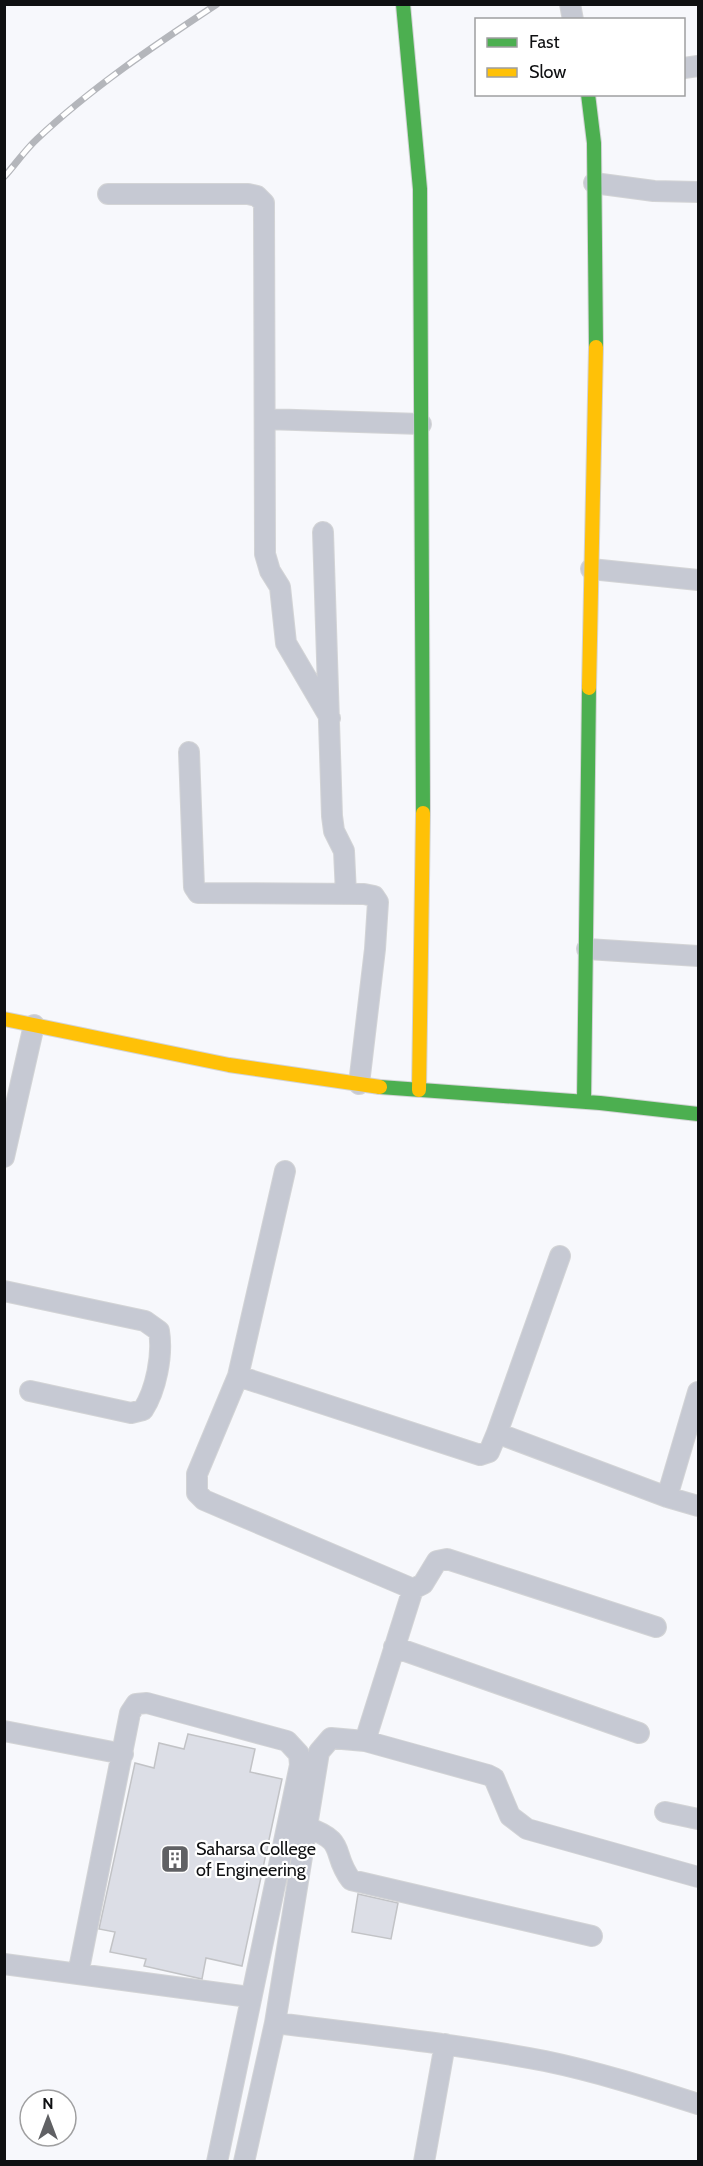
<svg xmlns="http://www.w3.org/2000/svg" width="703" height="2166" viewBox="0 0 703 2166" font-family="Cabin,sans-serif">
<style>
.building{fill:#dcdee6;stroke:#c2c3c6;stroke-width:1.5}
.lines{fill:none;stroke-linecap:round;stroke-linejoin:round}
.street-casing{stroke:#d3d4d6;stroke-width:22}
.fast-casing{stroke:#d3d4d6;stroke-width:16}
.slow-casing{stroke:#d3d4d6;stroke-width:16}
.street{stroke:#c6c9d3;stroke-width:20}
.fast{stroke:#4caf50;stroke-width:14}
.slow{stroke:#ffc107;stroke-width:14}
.rail-casing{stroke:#b4b6bb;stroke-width:7}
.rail{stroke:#fff;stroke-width:4.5;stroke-dasharray:14;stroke-linecap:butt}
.labels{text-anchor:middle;stroke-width:4.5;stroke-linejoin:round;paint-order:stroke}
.poi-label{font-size:18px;fill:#0f1012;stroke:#fff;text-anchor:start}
</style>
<rect width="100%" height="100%" fill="#f7f8fc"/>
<path class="building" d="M 188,1734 L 255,1749 L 250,1772 L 282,1779 L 242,1966 L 206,1958 L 202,1979 L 144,1966 L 146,1959 L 110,1952 L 115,1932 L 99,1929 L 135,1763 L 154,1768 L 159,1743 L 184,1749 Z
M 358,1894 L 398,1903 L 391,1939 L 352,1932 Z"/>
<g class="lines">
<g class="street-casing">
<path id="street" d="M 570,4 L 573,20
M 684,68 L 698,66
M 594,183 L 654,191 L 698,192
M 108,194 L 248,194 L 257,196 L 264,203 L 265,554 L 270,571 L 280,587 L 286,643 L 330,718
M 265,419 L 421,424
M 323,532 L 332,816 L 334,831 L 344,851 L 346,894
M 591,569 L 698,580
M 189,752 L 194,887 L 198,893 L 364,894 L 374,896 L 378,902 L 375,949 L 359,1084
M 587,949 L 698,956
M 4,1157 L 34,1025
M 285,1171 L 238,1376 L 197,1474 L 197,1493 L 204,1500 L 413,1589 L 423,1584 L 437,1561 L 447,1559 L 656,1627
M 4,1291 L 145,1321 L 159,1331 C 163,1355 156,1390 143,1410 L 131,1413 L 30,1391
M 238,1376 L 480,1455 L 489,1452 L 497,1433 L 667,1497 L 698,1506
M 497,1433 L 560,1256
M 667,1497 L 698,1392
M 394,1647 L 639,1733
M 4,1731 L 123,1754
M 365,1741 L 413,1589
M 665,1812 L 698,1819
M 306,1827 C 349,1842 330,1852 351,1880 L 592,1936
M 4,1964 L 249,1997
M 78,1974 L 130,1713 L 136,1704 L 147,1703 L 287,1741 L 299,1754 L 300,1765 L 217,2162
M 275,2023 C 365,2034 456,2044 545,2061 C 598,2072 648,2088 698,2104
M 244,2162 L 275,2023 L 319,1752 L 331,1738 L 365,1741 L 488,1775 L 494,1778 L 510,1816 L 527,1829 L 698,1877
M 424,2162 L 445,2044"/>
</g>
<g class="fast-casing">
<path id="fast" d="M 403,4 L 420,189 L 423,813
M 588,94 L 594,143 L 596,347
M 380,1087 L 600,1103 L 698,1114
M 584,1102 L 589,688"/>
</g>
<g class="slow-casing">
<path id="slow" d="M 589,688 L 596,347
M 4,1019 L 229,1065 L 380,1087
M 419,1090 L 423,813"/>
</g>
<use href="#street" class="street"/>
<use href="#fast" class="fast"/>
<use href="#slow" class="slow"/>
<g class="rail-casing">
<path id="rail" d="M 4,177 C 15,165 25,150 37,139 C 91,88 155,45 217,4"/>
</g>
<use href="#rail" class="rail"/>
</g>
<defs>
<g id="building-square" transform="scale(1.5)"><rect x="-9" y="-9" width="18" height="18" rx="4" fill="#606164" stroke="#fff"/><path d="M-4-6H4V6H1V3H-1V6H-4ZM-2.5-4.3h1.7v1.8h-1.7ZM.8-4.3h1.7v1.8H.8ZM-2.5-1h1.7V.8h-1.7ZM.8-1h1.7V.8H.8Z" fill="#fff"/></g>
</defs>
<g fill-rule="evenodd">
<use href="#building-square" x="175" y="1859"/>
</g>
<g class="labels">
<g class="poi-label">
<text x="196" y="1855">Saharsa College<tspan x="196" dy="21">of Engineering</tspan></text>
</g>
</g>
<rect width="703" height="2166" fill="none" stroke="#0f1012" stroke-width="12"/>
<rect x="475" y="18" width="210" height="78" fill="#ffffff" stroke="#9f9fa0" stroke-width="1.5"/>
<rect x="487" y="38" width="30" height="9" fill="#4caf50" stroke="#9f9fa0" stroke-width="1.5"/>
<text x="529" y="48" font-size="18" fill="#0f1012">Fast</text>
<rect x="487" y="68" width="30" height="9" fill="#ffc107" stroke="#9f9fa0" stroke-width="1.5"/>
<text x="529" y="78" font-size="18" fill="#0f1012">Slow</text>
<g transform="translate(48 2118)"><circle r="28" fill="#ffffff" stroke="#9f9fa0" stroke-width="1.5"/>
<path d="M0-4.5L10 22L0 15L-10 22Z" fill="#606164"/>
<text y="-9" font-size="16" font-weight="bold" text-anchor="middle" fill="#0f1012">N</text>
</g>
</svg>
